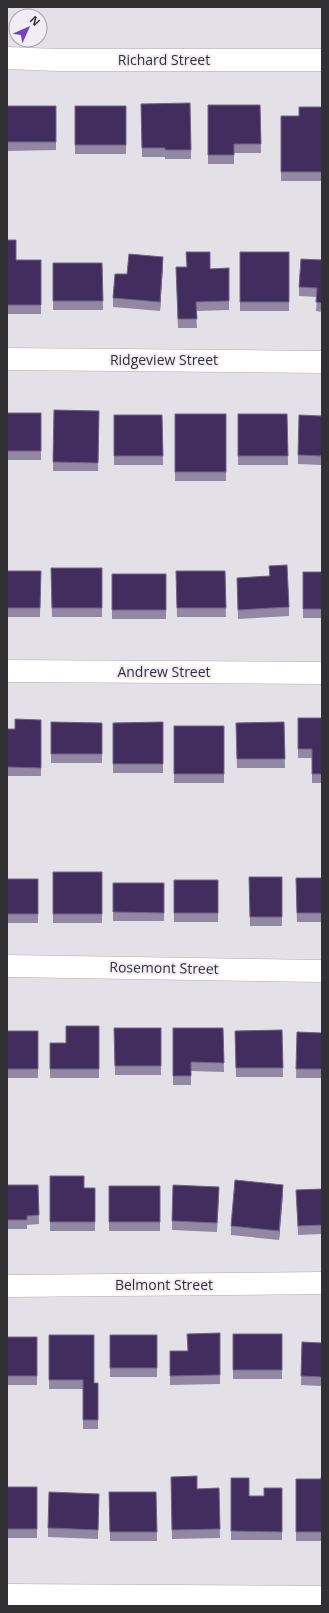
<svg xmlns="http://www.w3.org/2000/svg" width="329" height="1613" viewBox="0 0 329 1613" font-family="'Open Sans',sans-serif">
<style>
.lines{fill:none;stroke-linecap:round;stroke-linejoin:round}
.minor-casing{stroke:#adabb1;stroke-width:23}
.tertiary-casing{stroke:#adabb1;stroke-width:23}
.minor{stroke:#fff;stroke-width:22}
.tertiary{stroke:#fff;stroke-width:22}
.wall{fill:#9288a2}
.shaded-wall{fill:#726487}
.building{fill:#412e5e;stroke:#726487}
.labels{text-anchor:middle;stroke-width:4;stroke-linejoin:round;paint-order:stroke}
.street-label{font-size:14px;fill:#313033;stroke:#f0eef4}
</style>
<rect width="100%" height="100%" fill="#e3e1e7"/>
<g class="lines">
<g class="minor-casing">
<path id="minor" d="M 7,58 L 57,60 L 322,60
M 7,671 L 322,673
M 7,966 L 322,971
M 7,1286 L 322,1283
M 7,1595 L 322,1597"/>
</g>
<g class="tertiary-casing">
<path id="tertiary" d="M 7,359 L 322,362"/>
</g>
<use href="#minor" class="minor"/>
<use href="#tertiary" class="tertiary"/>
</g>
<path class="wall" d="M 141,104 L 191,150 L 191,159 L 165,159 L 165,157 L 142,157 Z
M 208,105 L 260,105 L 261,153 L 234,153 L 234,164 L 208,164 Z
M 7,106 L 56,106 L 56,150 L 7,151 Z
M 75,106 L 126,106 L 126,154 L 75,154 Z
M 322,107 L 322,181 L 281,181 L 281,116 L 299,116 Z
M 7,240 L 16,260 L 41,260 L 41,314 L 7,314 Z
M 240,252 L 289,252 L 289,311 L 240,311 Z
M 322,260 L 322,312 L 316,311 L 317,297 L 299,296 L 299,287 Z
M 53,263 L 102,263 L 103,310 L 53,310 Z
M 163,265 L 160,311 L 113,307 L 113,298 L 127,274 Z
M 176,267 L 210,269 L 229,268 L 229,310 L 196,311 L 197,328 L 178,328 Z
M 54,410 L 99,411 L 98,471 L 53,471 Z
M 7,413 L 41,413 L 41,460 L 7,460 Z
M 175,414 L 226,414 L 226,481 L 175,481 Z
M 238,414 L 287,414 L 288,465 L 238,465 Z
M 114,415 L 162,415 L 163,465 L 114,465 Z
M 322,416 L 322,465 L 298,464 L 298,455 Z
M 269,566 L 289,607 L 289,616 L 238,619 L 237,578 L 269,576 Z
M 51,568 L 102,568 L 102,617 L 52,617 Z
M 7,571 L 41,571 L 40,617 L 7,617 Z
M 176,571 L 225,571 L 226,617 L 177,617 Z
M 303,572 L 322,572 L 322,618 L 303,618 Z
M 112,574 L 166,574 L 166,619 L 112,619 Z
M 298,718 L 322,718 L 322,783 L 312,783 L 312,758 L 298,758 Z
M 41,720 L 41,776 L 7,776 L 7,729 L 15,729 Z
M 51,722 L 102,723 L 102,763 L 51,763 Z
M 163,722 L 163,773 L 113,773 L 113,723 Z
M 284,722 L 285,768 L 237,768 L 236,723 Z
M 174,726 L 224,726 L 224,783 L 174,783 Z
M 53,872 L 102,872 L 102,923 L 53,923 Z
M 249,877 L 282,877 L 282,926 L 250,926 Z
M 296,878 L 322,878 L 322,922 L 297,922 Z
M 7,879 L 38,879 L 38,923 L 7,923 Z
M 174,880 L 218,880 L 218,922 L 174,922 Z
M 113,883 L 164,883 L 164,921 L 113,921 Z
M 99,1026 L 99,1078 L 50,1078 L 50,1043 L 66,1043 Z
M 114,1028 L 161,1028 L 161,1075 L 115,1075 Z
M 173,1028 L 223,1028 L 224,1072 L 191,1071 L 191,1085 L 173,1085 Z
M 282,1030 L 283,1077 L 236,1077 L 235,1031 Z
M 7,1031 L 38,1031 L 38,1078 L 7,1078 Z
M 297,1032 L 322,1033 L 322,1078 L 296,1078 Z
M 50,1176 L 84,1188 L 95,1188 L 95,1231 L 50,1231 Z
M 7,1185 L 38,1185 L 39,1224 L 27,1225 L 27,1229 L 7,1229 Z
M 109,1186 L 160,1186 L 160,1231 L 109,1231 Z
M 322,1189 L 322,1234 L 298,1235 L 296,1190 Z
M 283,1194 L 279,1240 L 231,1235 L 231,1226 Z
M 219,1196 L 217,1232 L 172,1230 L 172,1221 Z
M 220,1333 L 220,1384 L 170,1385 L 170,1351 L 188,1351 Z
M 233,1334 L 282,1334 L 282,1379 L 233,1379 Z
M 49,1335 L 94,1383 L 98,1383 L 98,1429 L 83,1429 L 83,1389 L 49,1389 Z
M 110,1335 L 157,1335 L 157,1377 L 110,1377 Z
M 7,1337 L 37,1337 L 37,1385 L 7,1385 Z
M 302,1342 L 322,1343 L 322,1386 L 301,1385 Z
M 171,1477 L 197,1489 L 219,1488 L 220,1538 L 172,1539 Z
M 322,1477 L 322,1541 L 296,1541 L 296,1479 L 321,1479 Z
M 231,1478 L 249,1496 L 264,1496 L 282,1488 L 282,1540 L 231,1540 Z
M 7,1487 L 37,1487 L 37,1538 L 7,1538 Z
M 109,1492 L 156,1492 L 157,1541 L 110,1541 Z
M 99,1503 L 98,1539 L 48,1537 L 48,1528 Z"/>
<path class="shaded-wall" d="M 163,257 L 163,265 L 160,311 L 160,302 Z
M 283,1185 L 283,1194 L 279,1240 L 279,1231 Z"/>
<path class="building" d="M 190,103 L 191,150 L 165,150 L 165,148 L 142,148 L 141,104 Z
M 208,105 L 260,105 L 261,144 L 234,144 L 234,155 L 208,155 Z
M 7,106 L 56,106 L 56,142 L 7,142 Z
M 75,106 L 126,106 L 126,145 L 75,145 Z
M 299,107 L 322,107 L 322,172 L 281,172 L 281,116 L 299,116 Z
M 7,240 L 16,240 L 16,260 L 41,260 L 41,305 L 7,305 Z
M 186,252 L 210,252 L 210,269 L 229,268 L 229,301 L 196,302 L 197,319 L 178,319 L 176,267 L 187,267 Z
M 240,252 L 289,252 L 289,302 L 240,302 Z
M 129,254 L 163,257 L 160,302 L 113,298 L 115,274 L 127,274 Z
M 301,259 L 322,260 L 322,303 L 316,302 L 317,288 L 299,287 Z
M 53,263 L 102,263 L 103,301 L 53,301 Z
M 54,410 L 99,411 L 98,463 L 53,462 Z
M 7,413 L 41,413 L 41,451 L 7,451 Z
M 175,414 L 226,414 L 226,472 L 175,472 Z
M 238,414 L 287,414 L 288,456 L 238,456 Z
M 114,415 L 162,415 L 163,456 L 114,456 Z
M 299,415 L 322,416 L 322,456 L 298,455 Z
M 287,565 L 289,607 L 238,610 L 237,578 L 270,576 L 269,566 Z
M 51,568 L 102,568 L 102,608 L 52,608 Z
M 7,571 L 41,571 L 40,608 L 7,608 Z
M 176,571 L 225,571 L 226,608 L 177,608 Z
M 303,572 L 322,572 L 322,609 L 303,609 Z
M 112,574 L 166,574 L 166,610 L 112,610 Z
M 298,718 L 322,718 L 322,774 L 312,774 L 312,749 L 298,749 Z
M 15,719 L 41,720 L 41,768 L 7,767 L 7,729 L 15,729 Z
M 51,722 L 102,723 L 102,754 L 51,754 Z
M 163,722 L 163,764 L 113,764 L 113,723 Z
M 284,722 L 285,759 L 237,759 L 236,723 Z
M 174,726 L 224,726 L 224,774 L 174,774 Z
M 53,872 L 102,872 L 102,914 L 53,914 Z
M 249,877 L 282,877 L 282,917 L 250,917 Z
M 296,878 L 322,878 L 322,913 L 297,913 Z
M 7,879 L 38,879 L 38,914 L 7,914 Z
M 174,880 L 218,880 L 218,913 L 174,913 Z
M 113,883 L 164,883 L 164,913 L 113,912 Z
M 66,1026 L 99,1026 L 99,1069 L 50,1069 L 50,1043 L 66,1043 Z
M 114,1028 L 161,1028 L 161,1066 L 115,1066 Z
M 173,1028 L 223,1028 L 224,1063 L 191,1062 L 191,1076 L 173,1076 Z
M 282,1030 L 283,1068 L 236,1068 L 235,1031 Z
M 7,1031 L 38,1031 L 38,1069 L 7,1069 Z
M 297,1032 L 322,1033 L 322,1069 L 296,1069 Z
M 50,1176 L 84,1176 L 84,1188 L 95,1188 L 95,1222 L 50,1222 Z
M 235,1180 L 283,1185 L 279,1231 L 231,1226 Z
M 7,1185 L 38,1185 L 39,1215 L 27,1216 L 27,1220 L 7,1220 Z
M 173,1185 L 219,1187 L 217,1223 L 172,1221 Z
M 109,1186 L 160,1186 L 160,1222 L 109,1222 Z
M 322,1189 L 322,1225 L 298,1226 L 296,1190 Z
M 220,1333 L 220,1375 L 170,1376 L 170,1351 L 188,1351 L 187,1334 Z
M 233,1334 L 282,1334 L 282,1370 L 233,1370 Z
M 49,1335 L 94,1335 L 94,1383 L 98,1383 L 98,1420 L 83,1420 L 83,1380 L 49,1380 Z
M 110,1335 L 157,1335 L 157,1368 L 110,1368 Z
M 7,1337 L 37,1337 L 37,1376 L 7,1376 Z
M 302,1342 L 322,1343 L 322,1377 L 301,1376 Z
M 197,1476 L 197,1489 L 219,1488 L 220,1529 L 172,1530 L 171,1477 Z
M 321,1477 L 322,1477 L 322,1532 L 296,1532 L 296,1479 L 321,1479 Z
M 231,1478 L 249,1478 L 249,1496 L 264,1496 L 264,1488 L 282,1488 L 282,1532 L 231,1531 Z
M 7,1487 L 37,1487 L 37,1529 L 7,1529 Z
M 49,1492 L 99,1494 L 98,1530 L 48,1528 Z
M 109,1492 L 156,1492 L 157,1532 L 110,1532 Z"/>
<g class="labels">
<g class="street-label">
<text x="164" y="65">Richard Street</text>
<text x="164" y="365">Ridgeview Street</text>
<text x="164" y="677">Andrew Street</text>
<text transform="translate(164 968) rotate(1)" y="5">Rosemont Street</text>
<text x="164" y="1290">Belmont Street</text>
</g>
</g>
<rect width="329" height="1613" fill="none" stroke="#313033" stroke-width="16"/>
<g transform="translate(28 28) rotate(45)"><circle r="19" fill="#f0eef4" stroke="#a4a2a7"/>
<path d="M0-3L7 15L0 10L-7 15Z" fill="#7742b9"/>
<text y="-6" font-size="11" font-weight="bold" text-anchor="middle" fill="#313033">N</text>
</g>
</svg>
